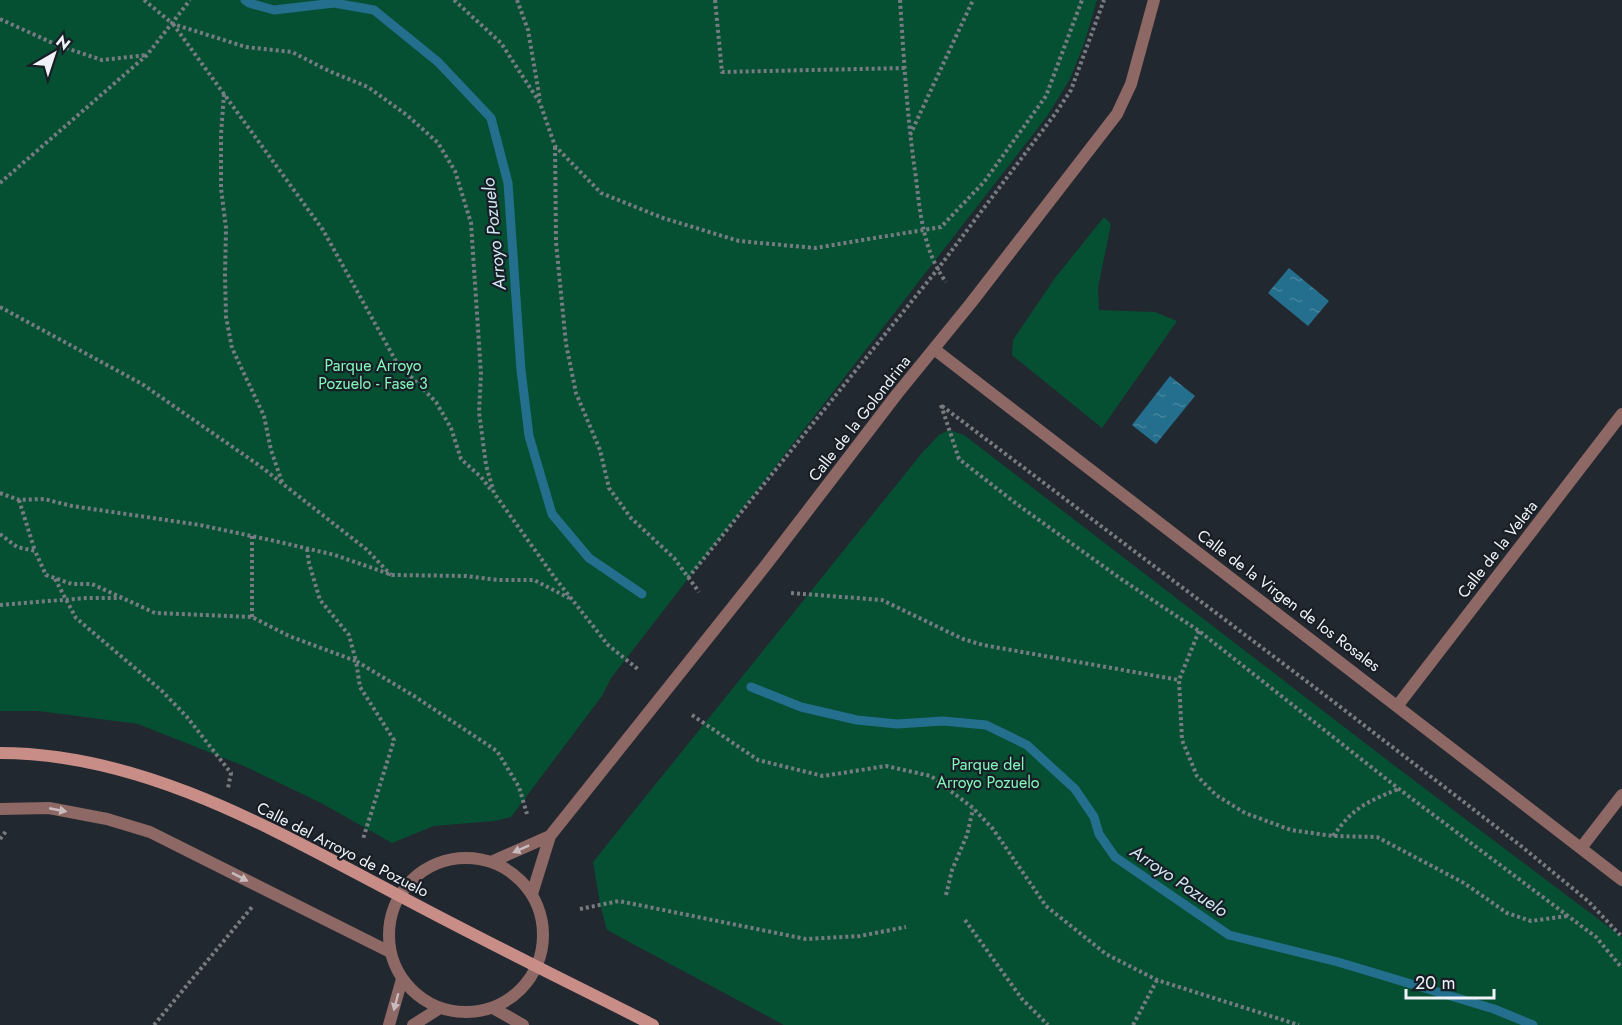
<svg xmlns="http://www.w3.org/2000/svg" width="1622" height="1025" viewBox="0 0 1622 1025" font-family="Jost,sans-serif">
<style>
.green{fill:#055032}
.water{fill:url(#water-ripples)}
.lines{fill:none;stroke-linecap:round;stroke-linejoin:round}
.stream{stroke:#256f8e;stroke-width:9}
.path{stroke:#767c82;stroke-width:4;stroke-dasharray:3 3;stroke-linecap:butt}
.service{stroke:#8d6864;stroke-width:12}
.minor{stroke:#8d6864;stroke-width:12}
.tertiary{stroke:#8d6864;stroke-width:12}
.secondary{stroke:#c88d86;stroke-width:12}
.oneway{fill:#c8bbbd}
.labels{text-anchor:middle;stroke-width:4.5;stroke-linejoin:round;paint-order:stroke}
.park-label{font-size:16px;fill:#83f7bb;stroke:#181e25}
.street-label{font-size:16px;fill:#eff3f8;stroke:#181e25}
.water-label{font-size:18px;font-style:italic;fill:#d0e6f1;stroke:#181e25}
</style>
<defs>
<pattern id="water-ripples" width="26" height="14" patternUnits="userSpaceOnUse" patternTransform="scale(1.5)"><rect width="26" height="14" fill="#256f8e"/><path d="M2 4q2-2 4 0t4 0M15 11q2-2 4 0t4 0" fill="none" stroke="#45849f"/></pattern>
</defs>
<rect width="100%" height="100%" fill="#22282f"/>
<path class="green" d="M 0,0 L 1097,0 L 1084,44 L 1070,79 L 1048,115 L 611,678 L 602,696 L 511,817 L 494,821 L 434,826 L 392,843 L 321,803 L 244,766 L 138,724 L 39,711 L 0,711 Z
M 1104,217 L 1111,224 L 1098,288 L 1099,310 L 1155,312 L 1177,321 L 1102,428 L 1012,355 L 1013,340 L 1055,278 Z
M 949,430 L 964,435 L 1391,763 L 1622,937 L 1622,1025 L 784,1025 L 607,930 L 600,904 L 593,862 L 922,453 L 939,435 Z"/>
<path class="water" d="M 1289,268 L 1329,301 L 1308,326 L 1268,293 Z
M 1170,376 L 1195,396 L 1156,444 L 1132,425 Z"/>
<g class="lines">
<path class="stream" d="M 245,0 L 249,3 L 274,10 L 334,3 L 374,10 L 438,62 L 491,118 L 508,183 L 521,370 L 529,436 L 552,514 L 589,558 L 642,594
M 751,687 L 801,707 L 857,720 L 897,724 L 943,721 L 986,725 L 1027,745 L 1075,789 L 1094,817 L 1099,834 L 1115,857 L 1229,935 L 1338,962 L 1494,1009 L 1533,1025"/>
<path class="path" d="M 144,0 L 173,24 L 246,47 L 292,52 L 329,71 L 368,87 L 408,116 L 438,143 L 455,171 L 471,223 L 481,374 L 479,412 L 486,465 L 494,493 L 555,578 L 608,645 L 639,670
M 454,0 L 501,43 L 540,103 L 555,146 L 601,193 L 663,218 L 739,241 L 815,248 L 941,227 L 984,182 L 1046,96 L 1082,0
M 517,0 L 528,30 L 540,100
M 715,0 L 722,72 L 905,68
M 900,0 C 904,59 907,119 916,178 C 920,214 924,252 946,282
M 0,19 L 57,45 L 102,60 L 147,55
M 173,24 L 323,230 L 397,363 L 436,402 L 451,428 L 461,459 L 481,477 L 491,490
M 224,94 L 221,134 L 221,188 L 226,228 L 225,275 L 226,317 L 232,348 L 264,416 L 271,450 L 283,485
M 910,135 L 973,0
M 555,147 L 556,242 L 566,344 L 576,393 L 600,450 L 609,488 L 631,518 L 674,558 L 699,592
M 0,183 L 147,55 L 190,0
M 0,307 L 142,384 L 260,466 L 366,549 L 391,575
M 941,405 L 959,459 L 1018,505 L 1121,579 L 1199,631 L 1399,789 L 1596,937 L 1622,968
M 942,406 L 1330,699 L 1521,846 L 1588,901 L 1622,937
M 0,493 L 19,500 L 44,499 L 72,506 L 200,525 L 275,541 L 335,555 L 392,575 L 466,576 L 498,580 L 534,580 L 569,598
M 19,500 L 35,551
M 0,534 L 17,547 L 35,551 L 46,575 L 72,584 L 92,584 L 155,613 L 252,617 L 289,636 L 356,661 L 360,687 L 394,740 L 363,839
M 252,536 L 252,617
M 307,549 L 309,563 L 320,600 L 349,635 L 356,661 L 414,696 L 497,751 L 519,787 L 527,814
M 688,578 L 937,270 L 1055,114 L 1071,90 L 1104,0
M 55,579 L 76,618 L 162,691 L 187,717 L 231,773 L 228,788
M 791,593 L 882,600 L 963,639 L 983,645 L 1179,680
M 0,605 L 86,598 L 121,598
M 1199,631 L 1179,680 L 1182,740 L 1197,776 L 1216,795 L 1245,813 L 1291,830 L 1333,836 L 1377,837 L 1464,883 L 1507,913 L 1531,921 L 1567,916
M 692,715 L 758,760 L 823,776 L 886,766 L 931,776 L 973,808 L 993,829 L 1046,906 L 1106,954 L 1157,980 L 1299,1025
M 1333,836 C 1354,807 1365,803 1398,789
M 0,839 L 7,830
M 946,895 L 952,870 L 967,835 L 973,809
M 580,909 L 619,901 L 806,939 L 860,936 L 906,927
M 965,920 L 1022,999 L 1048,1025
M 154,1025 L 252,907
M 1133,1025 L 1157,980"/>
<path class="service" d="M 0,809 L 49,808 L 107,819 L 150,832 L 390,952
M 493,1008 L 523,1025"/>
<path class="minor" d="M 934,349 L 1622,880
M 1398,705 L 1622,414
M 1581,848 L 1622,795"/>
<path class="tertiary" d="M389 935a77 77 0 1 1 154 0a77 77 0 1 1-154 0Z
M 491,862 L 550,836
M 532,894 L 550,836 L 766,565 L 897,394 L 971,303 L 1117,114 L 1131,84 L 1154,0
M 389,1025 L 402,979
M 413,1025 L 440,1008"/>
<path class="secondary" d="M 0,753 C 143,753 274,830 398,895 C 482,940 568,982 653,1025"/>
</g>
<defs><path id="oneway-solid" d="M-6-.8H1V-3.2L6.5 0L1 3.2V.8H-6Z" transform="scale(1.5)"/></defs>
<g class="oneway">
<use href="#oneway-solid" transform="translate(58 810) rotate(11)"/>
<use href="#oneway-solid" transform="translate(521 849) rotate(156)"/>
<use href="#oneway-solid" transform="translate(240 877) rotate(27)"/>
<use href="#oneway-solid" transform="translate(396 1002) rotate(105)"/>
</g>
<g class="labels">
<g class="park-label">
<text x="373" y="371">Parque Arroyo<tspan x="373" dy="18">Pozuelo - Fase 3</tspan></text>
<text x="988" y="770">Parque del<tspan x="988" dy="18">Arroyo Pozuelo</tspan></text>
</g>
<g class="street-label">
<text transform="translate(859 418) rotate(-52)" y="6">Calle de la Golondrina</text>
<text transform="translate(1497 549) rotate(-52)" y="6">Calle de la Veleta</text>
<text transform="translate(1289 600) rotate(37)" y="6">Calle de la Virgen de los Rosales</text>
<text transform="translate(343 849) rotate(27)" y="6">Calle del Arroyo de Pozuelo</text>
</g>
<g class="water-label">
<text transform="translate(494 234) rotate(-96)" y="6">Arroyo Pozuelo</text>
<text transform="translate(1179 881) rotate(34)" y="6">Arroyo Pozuelo</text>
</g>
</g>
<g transform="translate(54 54) rotate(39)" stroke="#181e25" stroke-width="4.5" paint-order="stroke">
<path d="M0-4.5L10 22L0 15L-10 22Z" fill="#eff3f8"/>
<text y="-9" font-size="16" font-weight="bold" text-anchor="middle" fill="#eff3f8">N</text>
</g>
<path d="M1406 989v9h88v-9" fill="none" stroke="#eff3f8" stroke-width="3"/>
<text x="1415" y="989" font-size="18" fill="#eff3f8" stroke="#181e25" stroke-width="4.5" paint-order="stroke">20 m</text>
</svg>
